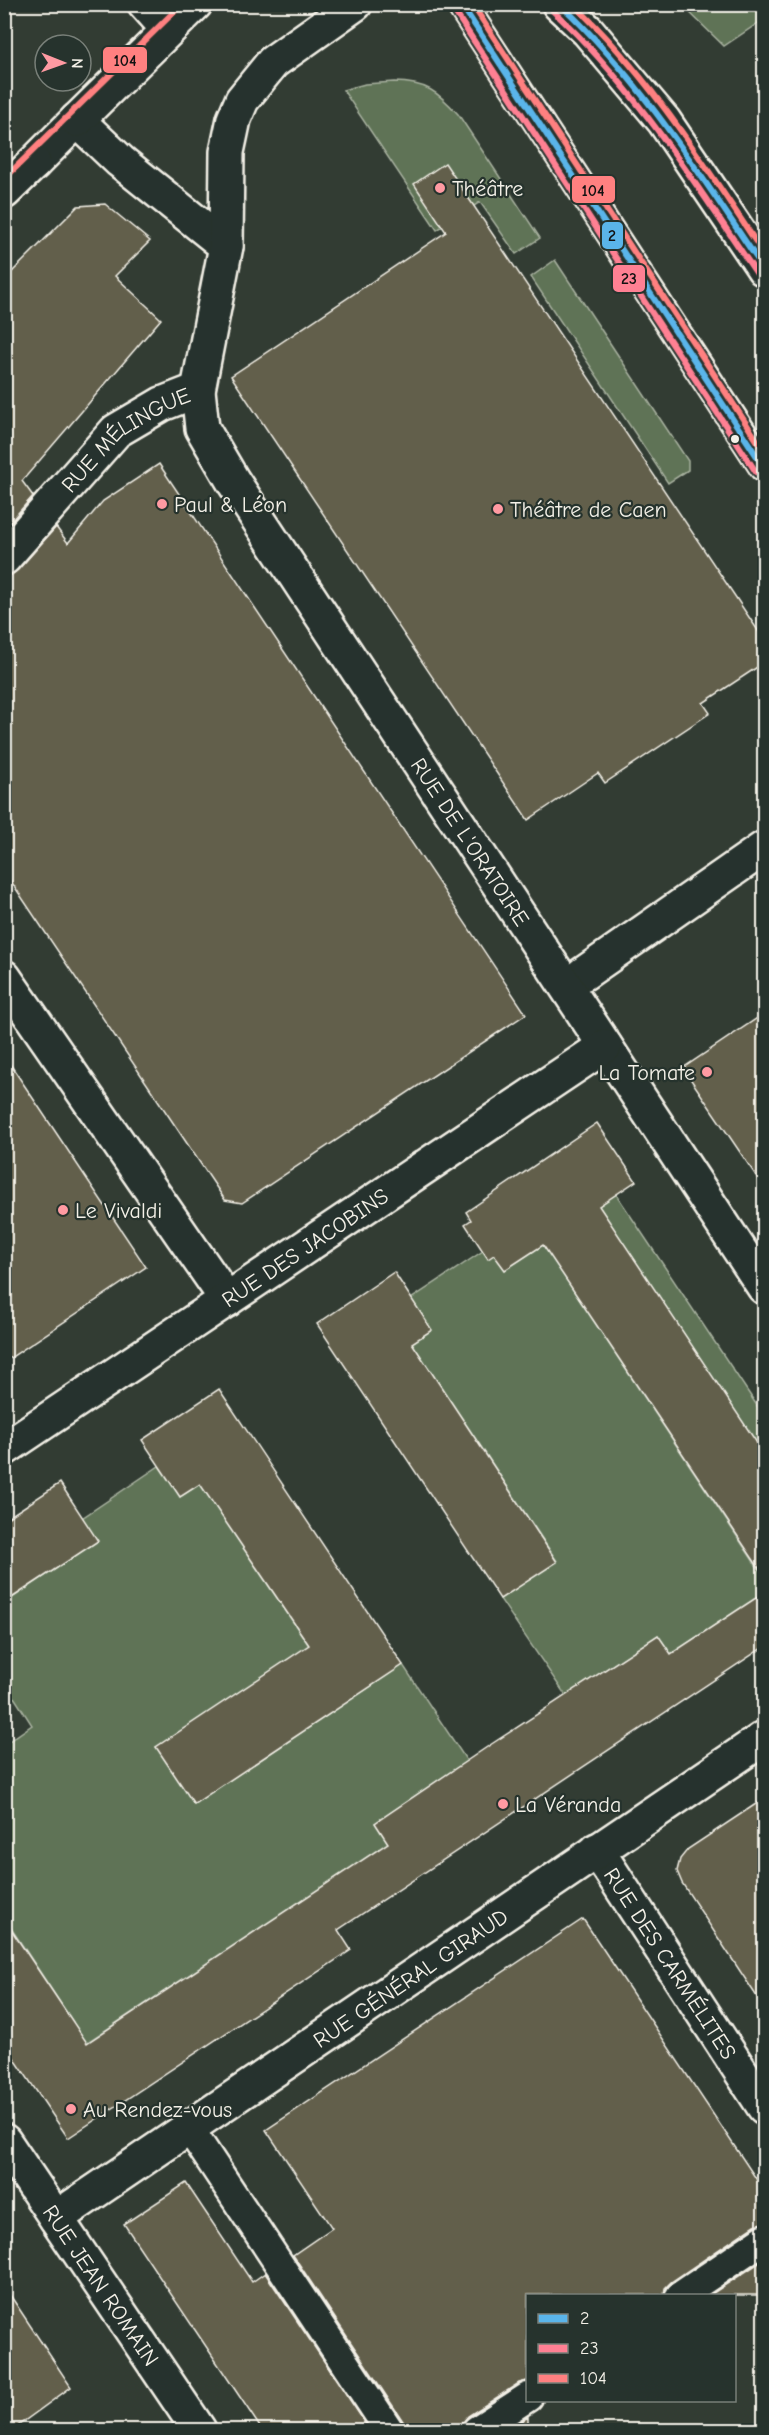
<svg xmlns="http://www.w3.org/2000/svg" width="769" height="2435" viewBox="0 0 769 2435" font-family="'Comic Neue',sans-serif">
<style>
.green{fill:#5e7357;stroke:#a9b2a0;stroke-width:1.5}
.building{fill:#625e4b;stroke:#f4f1e8;stroke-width:1.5}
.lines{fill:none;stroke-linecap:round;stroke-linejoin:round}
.service-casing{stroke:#f4f1e8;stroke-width:33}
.pedestrian-casing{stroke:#f4f1e8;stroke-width:38}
.minor-casing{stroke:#f4f1e8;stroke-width:38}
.tertiary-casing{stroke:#f4f1e8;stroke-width:38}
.secondary-casing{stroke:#f4f1e8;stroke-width:38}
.service{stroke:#26332d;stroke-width:28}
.pedestrian{stroke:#26332d;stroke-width:33}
.minor{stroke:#26332d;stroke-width:33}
.tertiary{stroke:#26332d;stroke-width:33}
.secondary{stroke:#26332d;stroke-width:33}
.bus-1-casing{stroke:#26332d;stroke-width:10}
.bus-2-casing{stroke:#26332d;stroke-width:10}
.bus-3-casing{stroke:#26332d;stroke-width:10}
.bus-1{stroke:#5ab5ea;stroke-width:6}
.bus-2{stroke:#ff8093;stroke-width:6}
.bus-3{stroke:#ff8080;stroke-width:6}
.poi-dot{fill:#ff9aa2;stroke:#26332d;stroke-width:2}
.bus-dot{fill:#f4f1e8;stroke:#26332d;stroke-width:2}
.labels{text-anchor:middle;stroke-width:4.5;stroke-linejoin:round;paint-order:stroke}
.poi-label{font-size:22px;fill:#f4f1e8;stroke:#26332d;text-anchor:start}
.street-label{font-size:22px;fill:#f4f1e8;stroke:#26332d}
.line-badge{stroke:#26332d;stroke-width:2}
.pale-badge-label{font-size:16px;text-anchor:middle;font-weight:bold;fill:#111}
</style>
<rect width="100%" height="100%" fill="#323c33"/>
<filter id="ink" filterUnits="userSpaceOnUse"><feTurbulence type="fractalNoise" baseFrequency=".0167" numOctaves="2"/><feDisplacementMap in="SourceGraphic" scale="12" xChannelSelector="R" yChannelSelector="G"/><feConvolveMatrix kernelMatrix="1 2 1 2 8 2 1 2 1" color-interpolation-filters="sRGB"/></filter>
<g filter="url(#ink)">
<path class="green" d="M 682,5 L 764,5 L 764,19 L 724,46 Z
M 394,82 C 426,82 438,92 458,114 L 540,238 L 516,254 L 480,202 L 437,230 L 343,90 L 365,84 Z
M 555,260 L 688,461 L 688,470 L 668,483 L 531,277 Z
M 616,1194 L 764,1416 L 764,1455 L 599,1206 Z
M 543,1245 L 764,1577 L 764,1593 L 671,1654 L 658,1635 L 566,1696 L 500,1599 L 557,1561 L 412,1343 L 411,1299 L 483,1251 L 494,1255 L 505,1270 Z
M 159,1466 L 180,1497 L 200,1484 L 318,1659 L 156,1747 L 194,1804 L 403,1665 L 467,1761 L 375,1823 L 388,1843 L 71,2053 L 73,2022 L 5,1919 L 5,1744 L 32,1725 L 5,1683 L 5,1603 L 97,1541 L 82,1518 Z"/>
<path class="building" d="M 445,163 L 765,641 L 765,662 L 703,703 L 710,713 L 605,783 L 598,773 L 528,820 L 231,376 L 446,232 L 414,184 Z
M 105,204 L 150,241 L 115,276 L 161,319 L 22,481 L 33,496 L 4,529 L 4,280 L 78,206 Z
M 159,464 L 526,1014 L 242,1203 L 225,1200 L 4,871 L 4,576 L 10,576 L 18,570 L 56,527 L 68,543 L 103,501 Z
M 765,1013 L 765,1189 L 683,1068 Z
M 4,1055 L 146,1267 L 4,1362 Z
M 597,1123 L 636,1181 L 599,1206 L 765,1455 L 765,1577 L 543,1245 L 505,1270 L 494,1255 L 488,1259 L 465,1224 L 471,1220 L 466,1212 Z
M 394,1272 L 432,1330 L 412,1343 L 557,1562 L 500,1599 L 317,1324 Z
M 219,1389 L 403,1665 L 194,1804 L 156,1747 L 309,1645 L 200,1484 L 180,1497 L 142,1440 Z
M 60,1483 L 98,1541 L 4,1603 L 4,1520 Z
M 765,1592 L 765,1646 L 338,1930 L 351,1950 L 68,2138 L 4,2043 L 4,1919 L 87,2043 L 388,1843 L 375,1823 L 490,1745 L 658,1635 L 671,1654 Z
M 765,1798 L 765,2009 L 682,1883 L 677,1871 L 680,1859 L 688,1849 Z
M 583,1919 L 765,2192 L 765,2223 L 755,2225 L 671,2282 L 665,2288 L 664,2295 L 528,2295 L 528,2381 L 519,2383 L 468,2416 L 463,2422 L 461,2430 L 405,2430 L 403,2421 L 293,2255 L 332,2228 L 266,2130 Z
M 186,2183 L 252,2282 L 265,2273 L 370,2430 L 262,2430 L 124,2224 Z
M 765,2259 L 765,2295 L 710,2295 Z
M 4,2286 L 71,2387 L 12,2430 L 4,2430 Z
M 528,2417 L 528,2430 L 507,2430 Z"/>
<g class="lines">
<g class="service-casing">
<path id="service" d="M 142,4 L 167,32
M 461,4 L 764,467
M 189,2128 L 389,2430
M 680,2296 L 764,2239
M 477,2430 L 528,2397"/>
</g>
<g class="pedestrian-casing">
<path id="pedestrian" d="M 583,974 L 764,848"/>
</g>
<g class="minor-casing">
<g id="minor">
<path d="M 77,120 L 120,161 L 226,246"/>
<path id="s1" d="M 4,558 L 116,431 L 162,404 L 198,390"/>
<path d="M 4,977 L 227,1300"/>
<path id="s2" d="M 597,1850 L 764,2107"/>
<path id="s3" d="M 4,2141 L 199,2430"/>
<path id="s4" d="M 56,2218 L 764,1738"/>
</g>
</g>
<g class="tertiary-casing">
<g id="tertiary">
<path id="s5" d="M 355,4 L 273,62 L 242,100 L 234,119 L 227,152 L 226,246 L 198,390 L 202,428 L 233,481 L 764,1287"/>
<path d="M 559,4 L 588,31 L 664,121 L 764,269"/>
<path d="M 34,163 L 77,120"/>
<path id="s6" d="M 4,1449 L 605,1046"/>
</g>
</g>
<g class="secondary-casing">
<path id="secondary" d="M 77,120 L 195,4
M 4,192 L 34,163"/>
</g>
<use href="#service" class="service"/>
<use href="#pedestrian" class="pedestrian"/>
<use href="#minor" class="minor"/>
<use href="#tertiary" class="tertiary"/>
<use href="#secondary" class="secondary"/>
<g class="bus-1-casing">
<path id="bus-1" d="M 461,4 L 764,467
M 560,4 C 642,81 701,176 764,269"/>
</g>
<g class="bus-2-casing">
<path id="bus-2" d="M 453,9 L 756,472
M 553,11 C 635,87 694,182 757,274"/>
</g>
<g class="bus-3-casing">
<path id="bus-3" d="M 472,4 L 764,451
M 573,4 C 650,76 706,167 764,254
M 4,179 L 182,4"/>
</g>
<use href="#bus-1" class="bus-1"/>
<use href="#bus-2" class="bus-2"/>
<use href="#bus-3" class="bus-3"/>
</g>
</g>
<g class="poi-dot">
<circle cx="440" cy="188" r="6"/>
<circle cx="162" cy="504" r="6"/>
<circle cx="498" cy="509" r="6"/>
<circle cx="707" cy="1072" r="6"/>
<circle cx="63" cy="1210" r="6"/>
<circle cx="503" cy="1804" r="6"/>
<circle cx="71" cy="2109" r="6"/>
</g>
<circle class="bus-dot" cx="735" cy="439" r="5"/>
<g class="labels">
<g class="poi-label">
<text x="452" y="196">Théâtre</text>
<text x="174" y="512">Paul &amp; Léon</text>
<text x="510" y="517">Théâtre de Caen</text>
<text x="695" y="1080" text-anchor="end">La Tomate</text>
<text x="75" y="1218">Le Vivaldi</text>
<text x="515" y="1812">La Véranda</text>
<text x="83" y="2117">Au Rendez-vous</text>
</g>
<g class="street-label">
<text dy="8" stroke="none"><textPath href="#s1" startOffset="172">RUE MÉLINGUE</textPath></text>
<text dy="8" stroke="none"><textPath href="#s5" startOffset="976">RUE DE L'ORATOIRE</textPath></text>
<text dy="8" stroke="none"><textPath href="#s6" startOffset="362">RUE DES JACOBINS</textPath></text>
<text dy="8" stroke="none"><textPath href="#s2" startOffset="135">RUE DES CARMÉLITES</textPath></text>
<text dy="8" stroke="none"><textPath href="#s4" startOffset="428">RUE GÉNÉRAL GIRAUD</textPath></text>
<text dy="8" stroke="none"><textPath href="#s3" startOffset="174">RUE JEAN ROMAIN</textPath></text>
</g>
</g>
<g class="line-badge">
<rect x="102" y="46" width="46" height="28" rx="6" fill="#ff8080"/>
<rect x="571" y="175" width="45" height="29" rx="6" fill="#ff8080"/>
<rect x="601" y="221" width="23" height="29" rx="6" fill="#5ab5ea"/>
<rect x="612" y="264" width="34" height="29" rx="6" fill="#ff8093"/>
</g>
<g class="pale-badge-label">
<text x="125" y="66">104</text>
<text x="593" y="196">104</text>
<text x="612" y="241">2</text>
<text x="629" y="284">23</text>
</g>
<rect width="769" height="2435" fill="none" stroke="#26332d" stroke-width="24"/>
<rect x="12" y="12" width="745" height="2411" fill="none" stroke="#f4f1e8" stroke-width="2" filter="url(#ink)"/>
<rect x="526" y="2294" width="210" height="108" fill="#26332d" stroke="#787f78" stroke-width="1.5"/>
<rect x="538" y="2314" width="30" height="9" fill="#5ab5ea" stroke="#787f78" stroke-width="1.5"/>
<text x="580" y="2324" font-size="18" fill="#f4f1e8">2</text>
<rect x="538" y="2344" width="30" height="9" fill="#ff8093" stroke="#787f78" stroke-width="1.5"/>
<text x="580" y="2354" font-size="18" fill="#f4f1e8">23</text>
<rect x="538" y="2374" width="30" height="9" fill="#ff8080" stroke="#787f78" stroke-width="1.5"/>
<text x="580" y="2384" font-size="18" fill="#f4f1e8">104</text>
<g transform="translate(63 63) rotate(91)"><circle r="28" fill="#26332d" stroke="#787f78" stroke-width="1.5"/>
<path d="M0-4.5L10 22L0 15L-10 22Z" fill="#ff9aa2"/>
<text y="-9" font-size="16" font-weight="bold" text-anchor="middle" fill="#f4f1e8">N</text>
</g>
</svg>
